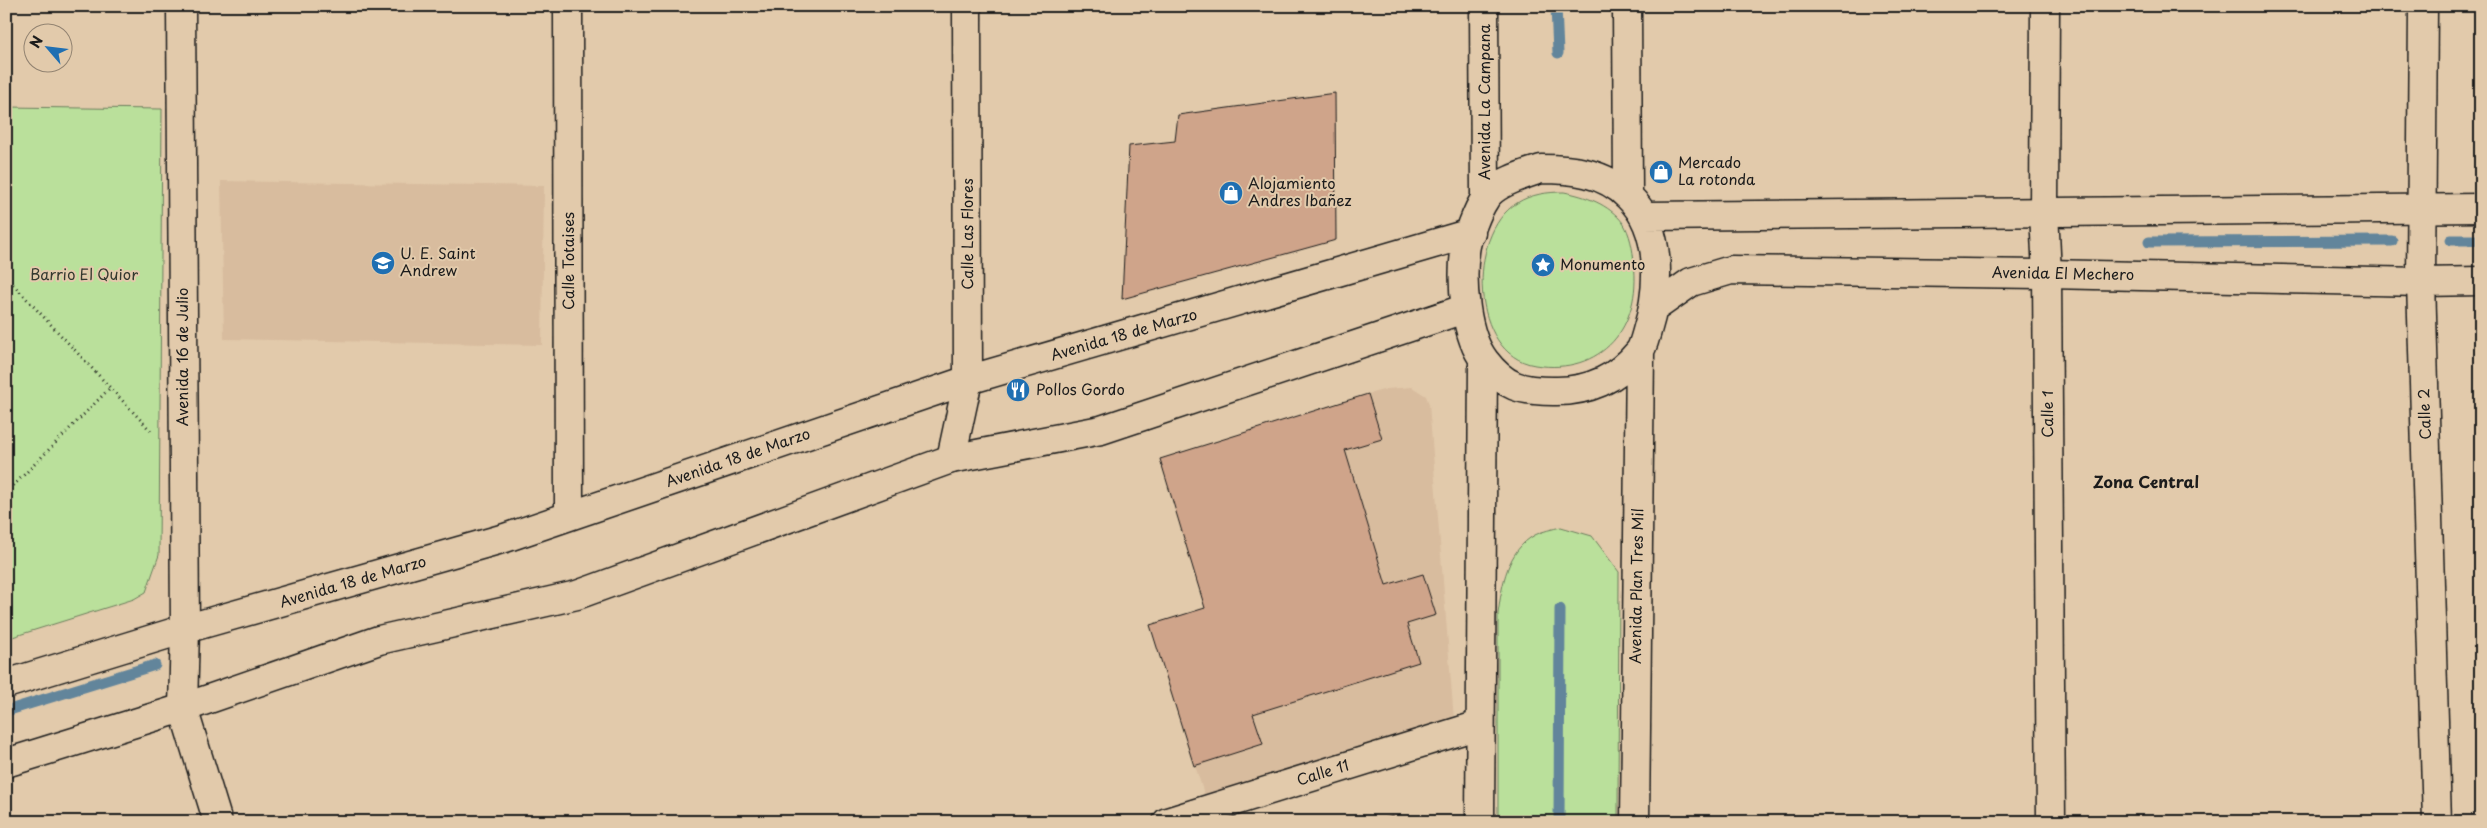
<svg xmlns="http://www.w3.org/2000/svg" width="2487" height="828" viewBox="0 0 2487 828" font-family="'Playpen Sans',sans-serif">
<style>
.built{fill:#d8bc9e}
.green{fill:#bae09b;stroke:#6b7e5c}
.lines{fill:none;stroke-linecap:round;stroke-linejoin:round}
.stream{stroke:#62859b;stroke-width:11}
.building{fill:#cfa48a;stroke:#1c1c1c}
.street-casing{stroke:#1c1c1c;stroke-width:31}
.secondary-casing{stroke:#1c1c1c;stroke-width:31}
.path{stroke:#1c1c1c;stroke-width:3;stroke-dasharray:1 4;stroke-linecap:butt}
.street{stroke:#e2caab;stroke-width:28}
.secondary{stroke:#e2caab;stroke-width:28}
.labels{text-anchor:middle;stroke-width:4;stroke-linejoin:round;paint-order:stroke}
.street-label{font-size:15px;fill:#1c1c1c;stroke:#e2caab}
.poi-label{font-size:15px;fill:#1c1c1c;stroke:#e2caab;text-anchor:start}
.park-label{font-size:15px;fill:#34392f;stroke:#e2caab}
.neighbourhood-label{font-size:16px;font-weight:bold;fill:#1c1c1c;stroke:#e2caab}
</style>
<rect width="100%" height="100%" fill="#e2caab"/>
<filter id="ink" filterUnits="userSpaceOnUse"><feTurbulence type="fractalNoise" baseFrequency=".02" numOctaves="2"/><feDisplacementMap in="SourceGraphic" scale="10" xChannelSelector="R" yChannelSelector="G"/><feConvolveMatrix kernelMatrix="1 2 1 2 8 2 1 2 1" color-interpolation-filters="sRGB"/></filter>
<g filter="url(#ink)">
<path class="built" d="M 221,181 L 544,186 L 542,345 L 224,339 Z
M 1412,387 L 1426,396 L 1429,404 L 1454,720 L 1206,800 L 1150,625 L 1205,608 L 1160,459 L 1368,394 L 1387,389 Z"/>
<path class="green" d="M 6,107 L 162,109 L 159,555 L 146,592 L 134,599 L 6,639 Z
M 1564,192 C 1585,196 1609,204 1623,223 C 1630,233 1633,250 1634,263 C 1642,326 1602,376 1535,365 C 1470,355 1466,234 1517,203 C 1531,194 1548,192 1564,192 Z
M 1561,527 L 1592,536 L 1619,572 L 1618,822 L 1498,822 L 1498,614 C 1502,585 1507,550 1535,535 C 1542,531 1553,529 1561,527 Z"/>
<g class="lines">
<path class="stream" d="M 1556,6 L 1558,53
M 2451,240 L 2481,240
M 2149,242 L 2392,241
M 6,711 L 155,665
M 1559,822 L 1560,609"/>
</g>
<path class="building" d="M 1335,93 L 1336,240 L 1122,299 L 1129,146 L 1175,141 L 1178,115 Z
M 1368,394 L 1382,439 L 1345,450 L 1386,585 L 1423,574 L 1436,615 L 1407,624 L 1419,662 L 1253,714 L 1263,744 L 1194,766 L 1150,625 L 1205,608 L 1160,459 Z
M 1392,816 L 1394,822 L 1374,822 Z"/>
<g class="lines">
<g class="street-casing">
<path id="street" d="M 181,6 L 185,629 L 183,708 L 218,822
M 568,6 L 569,515
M 2045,6 L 2044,212 L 2047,274 L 2051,822
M 2423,6 L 2421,282 L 2437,822
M 951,459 L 968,380 L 967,6
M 1167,822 L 1479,725"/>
</g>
<g class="secondary-casing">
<path id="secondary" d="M 1484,6 L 1485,197
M 1627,6 L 1628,195
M 1541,169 C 1572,169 1604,172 1628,196 C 1663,229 1660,289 1647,331 C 1645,338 1643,347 1639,352 C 1617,379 1587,392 1553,391 C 1521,391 1505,387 1485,361 C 1465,336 1461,282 1465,252 C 1466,239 1478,209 1485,199 C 1493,184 1525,174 1541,169 Z
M 1644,216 L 2481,208
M 1654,308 L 1691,282 L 1731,270 L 2047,274 L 2421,282 L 2481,281
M 6,684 L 185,629 L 505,538 L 968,380 L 1471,233
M 6,763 L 183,708 L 379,640 L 577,595 L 951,459 L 1101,430 L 1464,309
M 1480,822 L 1483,359
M 1635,822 L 1640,351"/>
</g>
<path class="path" d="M 6,277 L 151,431
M 6,493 L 110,388"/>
<use href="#street" class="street"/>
<use href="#secondary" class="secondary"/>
</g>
</g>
<defs>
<g id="shop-disc" transform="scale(1.25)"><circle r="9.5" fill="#1f6fb2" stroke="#e2caab"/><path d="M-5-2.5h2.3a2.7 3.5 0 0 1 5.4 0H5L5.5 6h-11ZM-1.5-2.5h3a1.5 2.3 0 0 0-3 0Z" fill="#fff"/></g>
<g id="school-disc" transform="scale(1.25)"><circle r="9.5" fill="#1f6fb2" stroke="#e2caab"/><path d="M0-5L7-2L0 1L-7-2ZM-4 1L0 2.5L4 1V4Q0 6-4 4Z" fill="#fff"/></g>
<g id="sight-disc" transform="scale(1.25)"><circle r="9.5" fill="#1f6fb2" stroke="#e2caab"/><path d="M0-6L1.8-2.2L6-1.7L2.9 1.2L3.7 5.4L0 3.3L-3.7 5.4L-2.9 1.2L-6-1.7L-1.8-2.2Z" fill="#fff"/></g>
<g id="restaurant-disc" transform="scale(1.25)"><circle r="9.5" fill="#1f6fb2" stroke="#e2caab"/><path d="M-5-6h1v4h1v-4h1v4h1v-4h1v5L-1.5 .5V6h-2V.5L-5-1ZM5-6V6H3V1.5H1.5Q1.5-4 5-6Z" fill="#fff"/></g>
</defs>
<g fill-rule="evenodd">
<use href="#shop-disc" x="1661" y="172"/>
<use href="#shop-disc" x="1231" y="193"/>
<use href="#school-disc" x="383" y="263"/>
<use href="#sight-disc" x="1543" y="265"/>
<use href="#restaurant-disc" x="1018" y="390"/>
</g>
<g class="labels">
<g class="street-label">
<text transform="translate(1485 102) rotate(-90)" y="5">Avenida La Campana</text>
<text transform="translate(968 234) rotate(-90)" y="5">Calle Las Flores</text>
<text transform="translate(569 261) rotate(-90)" y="5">Calle Totaises</text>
<text transform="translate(2063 274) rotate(1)" y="5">Avenida El Mechero</text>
<text transform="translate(1124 335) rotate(-16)" y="5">Avenida 18 de Marzo</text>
<text transform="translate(183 357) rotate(-90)" y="5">Avenida 16 de Julio</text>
<text transform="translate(2048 414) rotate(-90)" y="5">Calle 1</text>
<text transform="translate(2425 414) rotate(-92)" y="5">Calle 2</text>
<text transform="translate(738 458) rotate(-19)" y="5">Avenida 18 de Marzo</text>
<text transform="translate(353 582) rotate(-16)" y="5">Avenida 18 de Marzo</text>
<text transform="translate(1637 586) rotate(-89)" y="5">Avenida Plan Tres Mil</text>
<text transform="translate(1323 773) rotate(-17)" y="5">Calle 11</text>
</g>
<g class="poi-label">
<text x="1678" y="168">Mercado<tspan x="1678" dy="17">La rotonda</tspan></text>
<text x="1248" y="189">Alojamiento<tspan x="1248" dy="17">Andres Ibañez</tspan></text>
<text x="400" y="259">U. E. Saint<tspan x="400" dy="17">Andrew</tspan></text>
<text x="1560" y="270">Monumento</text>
<text x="1036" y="395">Pollos Gordo</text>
</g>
<g class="park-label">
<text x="84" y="280">Barrio El Quior</text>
</g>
<g class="neighbourhood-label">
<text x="2146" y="488">Zona Central</text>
</g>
</g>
<rect width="2487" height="828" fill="none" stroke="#e2caab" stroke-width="25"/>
<rect x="12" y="12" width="2462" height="803" fill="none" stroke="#1c1c1c" stroke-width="2" filter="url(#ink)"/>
<g transform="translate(48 48) rotate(298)"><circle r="24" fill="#e2caab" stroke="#938472"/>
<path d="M0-4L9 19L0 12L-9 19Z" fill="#1f6fb2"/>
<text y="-8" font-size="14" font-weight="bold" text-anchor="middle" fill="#1c1c1c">N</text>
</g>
</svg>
